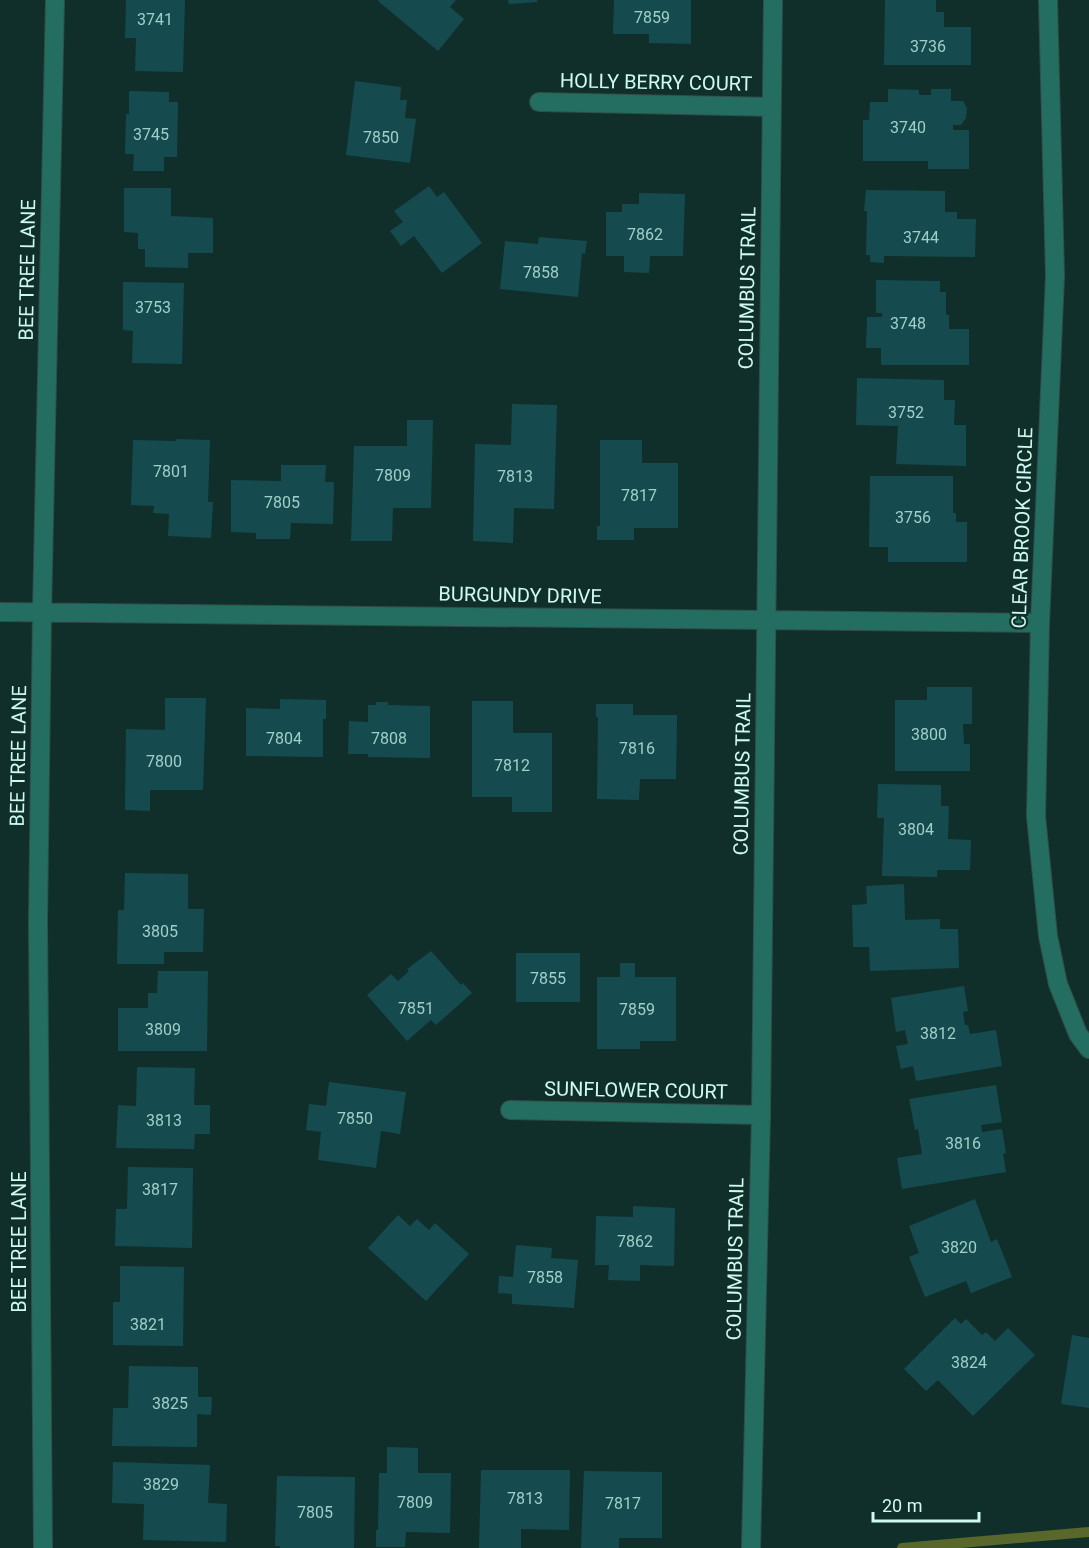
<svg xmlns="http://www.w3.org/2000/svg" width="1089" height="1548" viewBox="0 0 1089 1548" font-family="Roboto,sans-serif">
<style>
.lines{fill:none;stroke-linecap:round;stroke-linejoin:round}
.stream{stroke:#59672a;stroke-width:10}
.building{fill:#154b4e}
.minor-casing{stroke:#314d48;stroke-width:20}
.minor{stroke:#246d61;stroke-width:18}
.labels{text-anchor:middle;stroke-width:4.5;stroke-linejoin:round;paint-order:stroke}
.number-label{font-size:16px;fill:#a0cec8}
.street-label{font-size:20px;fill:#cefaf0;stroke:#112f2a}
</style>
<rect width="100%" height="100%" fill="#112f2a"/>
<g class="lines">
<path class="stream" d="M 902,1548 L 1089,1532"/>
</g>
<path class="building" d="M 126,0 L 185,0 L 183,72 L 135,71 L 136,38 L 125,38 Z
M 379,0 L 456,0 L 450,7 L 464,19 L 438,51 L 378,1 Z
M 508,0 L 537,0 L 537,2 L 509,4 Z
M 614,0 L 691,0 L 691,44 L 649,43 L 649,34 L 613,34 Z
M 885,0 L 936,0 L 936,12 L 944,12 L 944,27 L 971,27 L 971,65 L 884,65 Z
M 355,81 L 401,87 L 400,100 L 407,100 L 405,118 L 416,119 L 410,163 L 346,155 Z
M 888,89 L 919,90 L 919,95 L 931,95 L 931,89 L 951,89 L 951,101 L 963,101 L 967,108 L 966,118 L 961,125 L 953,125 L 953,130 L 969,130 L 969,169 L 928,169 L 928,161 L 863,161 L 863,120 L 869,120 L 870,102 L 888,102 Z
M 129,91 L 169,92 L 169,102 L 178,102 L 177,157 L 164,157 L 164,171 L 133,171 L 134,154 L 125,154 L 126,114 L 129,114 Z
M 429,186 L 437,197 L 444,192 L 482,243 L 442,273 L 414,236 L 401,246 L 390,231 L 403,222 L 394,211 Z
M 124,188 L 171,188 L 171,216 L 213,218 L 213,253 L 188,253 L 188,268 L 145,267 L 145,249 L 138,249 L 138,233 L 124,232 Z
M 866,190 L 945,191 L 945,212 L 957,212 L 957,219 L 976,219 L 975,257 L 884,256 L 884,263 L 870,262 L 870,255 L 866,255 L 867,211 L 864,211 Z
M 639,193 L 685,194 L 683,256 L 650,256 L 649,273 L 624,272 L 624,256 L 606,256 L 606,212 L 622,212 L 622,204 L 639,204 Z
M 539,237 L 587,241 L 585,254 L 582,253 L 578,297 L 500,289 L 505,241 L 538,244 Z
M 876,280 L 940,281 L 940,292 L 946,292 L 946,315 L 949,315 L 949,329 L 969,329 L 969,365 L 881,365 L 881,348 L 866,348 L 867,317 L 882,317 L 882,313 L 876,313 Z
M 123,282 L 184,283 L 182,364 L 132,363 L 133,331 L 123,330 Z
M 857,378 L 944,380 L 944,400 L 955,400 L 954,425 L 966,425 L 966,466 L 896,464 L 898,426 L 856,425 Z
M 512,404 L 557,405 L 554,509 L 514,508 L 513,543 L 473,541 L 475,444 L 511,445 Z
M 407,420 L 433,420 L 431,508 L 393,508 L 392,541 L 351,541 L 354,446 L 407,446 Z
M 176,439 L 210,440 L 208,502 L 213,502 L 211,538 L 168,536 L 169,514 L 153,513 L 154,506 L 131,505 L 133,440 L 176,441 Z
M 600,440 L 642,440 L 642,463 L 678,463 L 678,528 L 634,528 L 634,540 L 597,540 L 597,526 L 600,526 Z
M 281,465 L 326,465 L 325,482 L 334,482 L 333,524 L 291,523 L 290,539 L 256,539 L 256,533 L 231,532 L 231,480 L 281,481 Z
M 870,476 L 953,476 L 953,513 L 956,513 L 956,522 L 967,522 L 967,562 L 888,562 L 888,547 L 869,547 Z
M 927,687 L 972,687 L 972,724 L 963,724 L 964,744 L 970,744 L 970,771 L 895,771 L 895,700 L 927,700 Z
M 165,698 L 206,698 L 203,790 L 150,790 L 150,811 L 125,810 L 126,729 L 165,730 Z
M 280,699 L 326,700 L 326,719 L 323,719 L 323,757 L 246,756 L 246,708 L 280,709 Z
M 472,701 L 513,701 L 513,733 L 552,733 L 552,812 L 512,812 L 512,797 L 472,797 Z
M 376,702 L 388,702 L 388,705 L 430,706 L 430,758 L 368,757 L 368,754 L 348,754 L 349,721 L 368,722 L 368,705 L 376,705 Z
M 596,704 L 633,704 L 633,715 L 677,715 L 676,779 L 640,779 L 639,800 L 597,799 L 598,717 L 596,717 Z
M 878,784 L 941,785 L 941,806 L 949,806 L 948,839 L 971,840 L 970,870 L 937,870 L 937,877 L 882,876 L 884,818 L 877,818 Z
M 125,873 L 188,874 L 188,909 L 204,909 L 203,952 L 164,952 L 164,964 L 117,964 L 118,910 L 124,910 Z
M 904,884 L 905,920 L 940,919 L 940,929 L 958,929 L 959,968 L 870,971 L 869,947 L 853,947 L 852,905 L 867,904 L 866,886 Z
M 431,951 L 461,985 L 463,983 L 472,993 L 436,1025 L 431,1020 L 407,1041 L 367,995 L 391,974 L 398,981 L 409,971 L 407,969 Z
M 516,953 L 580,953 L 580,1002 L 516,1002 Z
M 620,963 L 635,963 L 635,977 L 676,977 L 676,1041 L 640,1041 L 640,1049 L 597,1049 L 597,977 L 620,977 Z
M 158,971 L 208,971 L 207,1051 L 118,1051 L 118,1008 L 148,1008 L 148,993 L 157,993 Z
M 964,986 L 968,1011 L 963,1012 L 965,1025 L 968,1025 L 970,1034 L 996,1030 L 1002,1066 L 916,1081 L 913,1066 L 901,1069 L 896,1046 L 908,1044 L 905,1030 L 896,1032 L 891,998 Z
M 137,1067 L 195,1068 L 194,1105 L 210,1105 L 210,1134 L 195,1134 L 194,1149 L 116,1148 L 118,1105 L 136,1106 Z
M 329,1082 L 406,1092 L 400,1134 L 381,1131 L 376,1168 L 318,1160 L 321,1132 L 306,1130 L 309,1104 L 326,1106 Z
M 996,1085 L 1002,1122 L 981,1125 L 982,1132 L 1002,1129 L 1006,1153 L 1003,1154 L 1006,1172 L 902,1189 L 897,1158 L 922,1154 L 918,1129 L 915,1130 L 909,1099 Z
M 128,1167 L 193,1168 L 192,1248 L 115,1246 L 116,1209 L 127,1209 Z
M 975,1199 L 991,1242 L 997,1239 L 1012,1277 L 971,1293 L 966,1281 L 925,1297 L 909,1257 L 919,1253 L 909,1226 Z
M 633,1206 L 675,1208 L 674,1266 L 640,1265 L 640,1281 L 608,1280 L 609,1265 L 595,1265 L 596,1216 L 633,1217 Z
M 398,1215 L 410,1226 L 417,1219 L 429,1230 L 435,1223 L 469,1254 L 426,1301 L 368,1248 Z
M 516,1245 L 552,1248 L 551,1258 L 578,1260 L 574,1308 L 512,1304 L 512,1294 L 498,1293 L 499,1276 L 513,1277 Z
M 120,1266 L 184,1267 L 183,1346 L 113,1345 L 113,1302 L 120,1302 Z
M 955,1318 L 961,1324 L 966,1319 L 982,1335 L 986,1332 L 995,1341 L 1008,1328 L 1035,1355 L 973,1416 L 938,1380 L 926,1391 L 904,1369 Z
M 1072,1335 L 1089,1338 L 1089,1408 L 1061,1404 Z
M 129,1366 L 198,1367 L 198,1397 L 212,1397 L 211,1415 L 197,1414 L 197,1447 L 112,1446 L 113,1408 L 128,1408 Z
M 387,1447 L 418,1448 L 418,1473 L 451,1473 L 450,1533 L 406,1532 L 405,1547 L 376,1547 L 376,1530 L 378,1530 L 379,1473 L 387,1473 Z
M 113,1462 L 210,1465 L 208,1503 L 227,1504 L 226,1542 L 143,1540 L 144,1504 L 112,1503 Z
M 481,1470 L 570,1470 L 569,1530 L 521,1529 L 521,1548 L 479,1548 Z
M 584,1471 L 662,1472 L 662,1538 L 619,1538 L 619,1548 L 581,1548 Z
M 277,1476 L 355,1477 L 354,1548 L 280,1548 L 280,1546 L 275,1546 Z"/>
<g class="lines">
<g class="minor-casing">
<path id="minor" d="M 1048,0 L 1055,276 L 1040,623 L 1036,816 L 1048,936 L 1058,984 L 1078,1034 L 1089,1049
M 539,102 L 771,107
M 0,612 L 1040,623
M 510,1110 L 761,1115
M 43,1548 L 38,922 L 42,613 L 55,0
M 751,1548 L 761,1115 L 773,0"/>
</g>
<use href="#minor" class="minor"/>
</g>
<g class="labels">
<g class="number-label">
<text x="652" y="23">7859</text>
<text x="155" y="25">3741</text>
<text x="928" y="52">3736</text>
<text x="908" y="133">3740</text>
<text x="151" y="140">3745</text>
<text x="381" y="143">7850</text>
<text x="645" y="240">7862</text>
<text x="921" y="243">3744</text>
<text x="541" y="278">7858</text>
<text x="153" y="313">3753</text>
<text x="908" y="329">3748</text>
<text x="906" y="418">3752</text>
<text x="171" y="477">7801</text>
<text x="393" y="481">7809</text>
<text x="515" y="482">7813</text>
<text x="639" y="501">7817</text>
<text x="282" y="508">7805</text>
<text x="913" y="523">3756</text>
<text x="929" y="740">3800</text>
<text x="284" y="744">7804</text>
<text x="389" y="744">7808</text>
<text x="637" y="754">7816</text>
<text x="164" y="767">7800</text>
<text x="512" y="771">7812</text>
<text x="916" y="835">3804</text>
<text x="160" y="937">3805</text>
<text x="548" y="984">7855</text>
<text x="416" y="1014">7851</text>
<text x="637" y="1015">7859</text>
<text x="163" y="1035">3809</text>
<text x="938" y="1039">3812</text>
<text x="355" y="1124">7850</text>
<text x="164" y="1126">3813</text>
<text x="963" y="1149">3816</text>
<text x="160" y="1195">3817</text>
<text x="635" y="1247">7862</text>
<text x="959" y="1253">3820</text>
<text x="545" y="1283">7858</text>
<text x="148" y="1330">3821</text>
<text x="969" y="1368">3824</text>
<text x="170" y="1409">3825</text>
<text x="161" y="1490">3829</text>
<text x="525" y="1504">7813</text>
<text x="415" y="1508">7809</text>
<text x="623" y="1509">7817</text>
<text x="315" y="1518">7805</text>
</g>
<g class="street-label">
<text transform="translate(656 82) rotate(1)" y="7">HOLLY BERRY COURT</text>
<text transform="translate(27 270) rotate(-89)" y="7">BEE TREE LANE</text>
<text transform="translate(747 288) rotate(-89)" y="7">COLUMBUS TRAIL</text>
<text transform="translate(1022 528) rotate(-88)" y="7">CLEAR BROOK CIRCLE</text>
<text transform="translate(520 595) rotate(1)" y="7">BURGUNDY DRIVE</text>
<text transform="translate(18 756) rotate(-89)" y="7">BEE TREE LANE</text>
<text transform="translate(742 774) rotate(-89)" y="7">COLUMBUS TRAIL</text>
<text transform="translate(636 1090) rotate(1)" y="7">SUNFLOWER COURT</text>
<text transform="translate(19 1242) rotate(-90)" y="7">BEE TREE LANE</text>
<text transform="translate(735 1259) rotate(-89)" y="7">COLUMBUS TRAIL</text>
</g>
</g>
<path d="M873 1512v9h106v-9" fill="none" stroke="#cefaf0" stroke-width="3"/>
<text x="882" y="1512" font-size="18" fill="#cefaf0" stroke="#112f2a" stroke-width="4.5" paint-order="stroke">20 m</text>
</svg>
